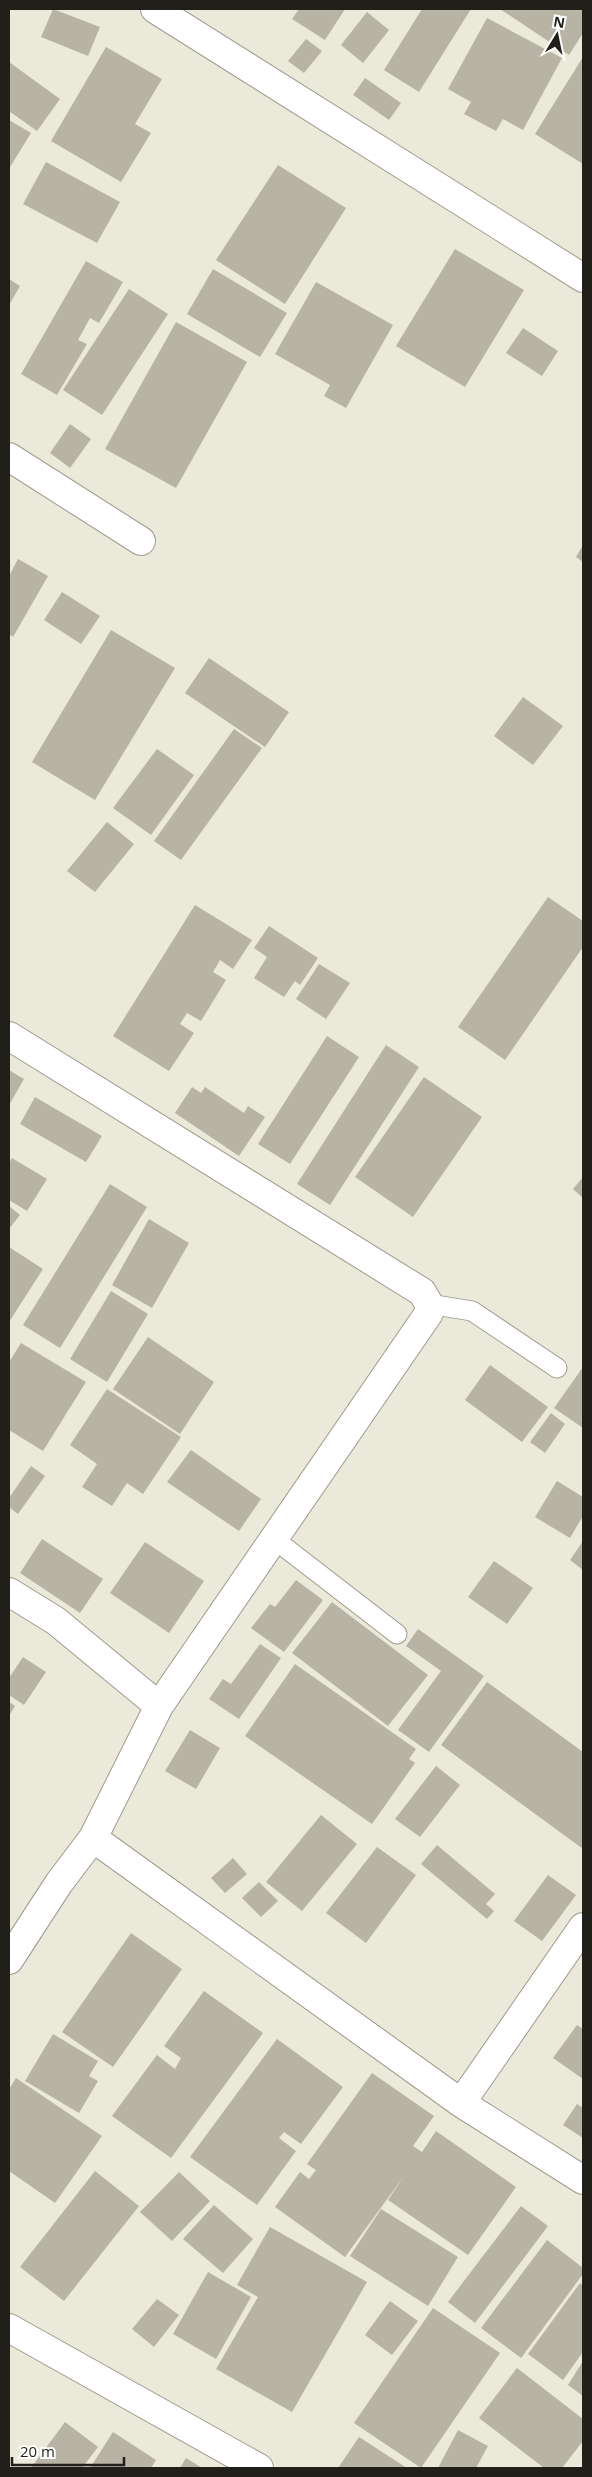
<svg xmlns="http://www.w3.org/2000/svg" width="592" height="2477" viewBox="0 0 592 2477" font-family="'Open Sans',sans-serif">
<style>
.building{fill:#b7b4a5}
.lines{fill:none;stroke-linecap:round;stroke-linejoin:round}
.lane-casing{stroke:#9d9a8c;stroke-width:21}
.street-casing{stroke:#9d9a8c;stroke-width:30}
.lane{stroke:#fff;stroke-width:19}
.street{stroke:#fff;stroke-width:28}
</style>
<rect width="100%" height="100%" fill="#ebe9d9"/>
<path class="building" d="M 53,9 L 100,27 L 88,56 L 41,37 Z
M 299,9 L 345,9 L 325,40 L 292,19 Z
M 422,9 L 471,9 L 419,92 L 384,70 Z
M 500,9 L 583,9 L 583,33 L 569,55 Z
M 367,12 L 389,30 L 363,63 L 341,45 Z
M 487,18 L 562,58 L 523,130 L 503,119 L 496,131 L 464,114 L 471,102 L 448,89 Z
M 306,39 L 322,51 L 304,73 L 288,61 Z
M 106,47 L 162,79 L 135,124 L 151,133 L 121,182 L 51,141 Z
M 583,57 L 583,164 L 535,134 Z
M 9,62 L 60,99 L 37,131 L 9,111 Z
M 365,78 L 401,103 L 389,120 L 353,95 Z
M 9,120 L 31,133 L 10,167 L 9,167 Z
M 46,162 L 120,202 L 97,243 L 23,204 Z
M 278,165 L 346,208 L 285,304 L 216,260 Z
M 455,249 L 524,290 L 465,387 L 396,346 Z
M 86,261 L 123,282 L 99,323 L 90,318 L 78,340 L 87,344 L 57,395 L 21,374 Z
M 213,269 L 287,313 L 260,357 L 187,314 Z
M 9,279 L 20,286 L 9,305 Z
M 316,282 L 393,325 L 346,408 L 324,396 L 330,385 L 275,354 Z
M 129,289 L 168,314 L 102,415 L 63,390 Z
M 176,322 L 247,362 L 176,488 L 105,449 Z
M 523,328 L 558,351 L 542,376 L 506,353 Z
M 70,424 L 91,439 L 70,468 L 50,453 Z
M 583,545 L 583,562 L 576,557 Z
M 18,559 L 48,576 L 13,637 L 9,634 L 9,576 Z
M 62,592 L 100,616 L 81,644 L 44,620 Z
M 111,630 L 175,668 L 95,800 L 32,762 Z
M 209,658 L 289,712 L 265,747 L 185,693 Z
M 523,697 L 563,726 L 533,765 L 494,736 Z
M 234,729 L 262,748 L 181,860 L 154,841 Z
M 157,749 L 194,775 L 151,835 L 113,808 Z
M 107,822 L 134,844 L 95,892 L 67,871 Z
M 548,897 L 583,921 L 583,947 L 505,1060 L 458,1027 Z
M 195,905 L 252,940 L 233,969 L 220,960 L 213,972 L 226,980 L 201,1021 L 187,1013 L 180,1024 L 194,1033 L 169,1071 L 113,1036 Z
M 269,926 L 318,958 L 300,985 L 295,981 L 284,997 L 254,978 L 267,957 L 254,948 Z
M 319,964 L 350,983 L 326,1019 L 296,999 Z
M 327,1036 L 359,1057 L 290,1164 L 258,1144 Z
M 386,1045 L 419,1067 L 330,1205 L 297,1184 Z
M 9,1070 L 24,1079 L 9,1105 Z
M 424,1077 L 482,1117 L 413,1217 L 355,1177 Z
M 192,1087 L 201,1093 L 205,1087 L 244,1113 L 248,1106 L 265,1117 L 239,1156 L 175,1113 Z
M 35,1097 L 102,1136 L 86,1162 L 20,1124 Z
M 12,1158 L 47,1179 L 27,1211 L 9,1200 L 9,1163 Z
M 583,1177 L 583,1198 L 573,1189 Z
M 110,1184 L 147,1207 L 60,1348 L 23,1325 Z
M 9,1206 L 20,1215 L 9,1229 Z
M 149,1219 L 189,1243 L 152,1308 L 112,1285 Z
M 9,1247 L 43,1269 L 9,1322 Z
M 111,1291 L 148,1314 L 107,1382 L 70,1359 Z
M 148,1337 L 214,1382 L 180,1434 L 113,1389 Z
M 21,1343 L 86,1382 L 43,1451 L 9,1430 L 9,1362 Z
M 490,1365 L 548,1407 L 522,1442 L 465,1400 Z
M 583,1367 L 583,1428 L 554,1408 Z
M 107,1389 L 181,1437 L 143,1494 L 127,1483 L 112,1506 L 82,1487 L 97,1464 L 70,1445 Z
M 551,1413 L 565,1424 L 545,1453 L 530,1442 Z
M 191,1450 L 261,1499 L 239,1531 L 167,1482 Z
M 31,1466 L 45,1476 L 18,1514 L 9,1507 L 9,1498 Z
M 557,1481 L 583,1497 L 583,1516 L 570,1538 L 535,1517 Z
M 42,1539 L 103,1579 L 80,1613 L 20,1573 Z
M 583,1541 L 583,1570 L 570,1560 Z
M 145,1542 L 204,1581 L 169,1633 L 110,1593 Z
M 494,1561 L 533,1588 L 507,1624 L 468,1597 Z
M 296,1580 L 323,1600 L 284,1652 L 251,1628 L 270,1604 L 275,1607 Z
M 332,1602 L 428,1675 L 388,1726 L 292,1653 Z
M 418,1629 L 484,1676 L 429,1752 L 398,1730 L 441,1671 L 406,1646 Z
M 260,1644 L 281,1658 L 239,1719 L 209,1699 L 223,1679 L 231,1684 Z
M 23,1657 L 46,1672 L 24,1705 L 9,1695 L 9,1678 Z
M 295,1664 L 416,1749 L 409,1759 L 415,1763 L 372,1824 L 245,1736 Z
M 487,1682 L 583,1752 L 583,1849 L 441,1745 Z
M 9,1702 L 15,1706 L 9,1716 Z
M 190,1730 L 220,1748 L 196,1789 L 165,1771 Z
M 436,1766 L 460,1785 L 420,1837 L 395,1819 Z
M 321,1815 L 357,1844 L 302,1911 L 266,1882 Z
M 437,1845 L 495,1894 L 486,1904 L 494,1911 L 487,1919 L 421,1864 Z
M 377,1847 L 416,1875 L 366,1943 L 326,1913 Z
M 233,1858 L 247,1874 L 225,1893 L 211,1878 Z
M 548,1875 L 576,1895 L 542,1941 L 514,1921 Z
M 259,1882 L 278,1901 L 261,1917 L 242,1898 Z
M 131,1933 L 182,1969 L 113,2067 L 62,2032 Z
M 204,1991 L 263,2033 L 171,2158 L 112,2116 L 157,2055 L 175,2069 L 181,2058 L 164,2046 Z
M 577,2025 L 583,2029 L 583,2079 L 553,2058 Z
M 53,2034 L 98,2061 L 89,2076 L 98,2081 L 79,2113 L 25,2081 Z
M 277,2039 L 343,2087 L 301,2144 L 284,2132 L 279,2138 L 296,2151 L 257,2205 L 190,2157 Z
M 372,2073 L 434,2116 L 413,2146 L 422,2152 L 436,2131 L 516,2187 L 468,2255 L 388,2200 L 404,2176 L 345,2257 L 275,2207 L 300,2172 L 309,2179 L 316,2170 L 307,2164 Z
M 16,2078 L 102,2136 L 55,2203 L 9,2171 L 9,2089 Z
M 577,2104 L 583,2108 L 583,2138 L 563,2125 Z
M 95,2171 L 139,2206 L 64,2301 L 20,2267 Z
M 179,2172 L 210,2201 L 172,2241 L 140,2212 Z
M 214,2205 L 253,2239 L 223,2273 L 183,2239 Z
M 521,2206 L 548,2226 L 475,2323 L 448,2302 Z
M 381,2209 L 458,2257 L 428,2306 L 350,2256 Z
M 270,2227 L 367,2282 L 292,2412 L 216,2369 L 258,2297 L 237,2285 Z
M 547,2240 L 583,2268 L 583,2274 L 521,2358 L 481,2328 Z
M 208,2272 L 251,2297 L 216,2359 L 173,2334 Z
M 580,2283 L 583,2286 L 583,2352 L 563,2380 L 528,2354 Z
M 157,2299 L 179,2315 L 154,2347 L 132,2329 Z
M 390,2301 L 418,2321 L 392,2355 L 365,2335 Z
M 433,2308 L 500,2353 L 421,2468 L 354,2423 Z
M 583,2361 L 583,2396 L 568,2385 Z
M 517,2368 L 583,2419 L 583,2441 L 562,2468 L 544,2468 L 479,2418 Z
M 65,2422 L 98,2447 L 82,2468 L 31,2468 Z
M 458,2430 L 488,2446 L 476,2468 L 438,2468 Z
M 113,2432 L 156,2460 L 151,2468 L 90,2468 Z
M 359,2437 L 407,2468 L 338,2468 Z
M 186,2458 L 202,2468 L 180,2468 Z"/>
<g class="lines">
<g class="lane-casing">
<path id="lane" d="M 429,1304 L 472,1311 L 557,1368
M 274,1539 L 397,1634"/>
</g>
<g class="street-casing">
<path id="street" d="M 155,9 L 583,278
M 9,457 L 141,541
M 9,1036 L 422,1292 L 429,1304 L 429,1313 L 159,1706 L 93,1838 L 461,2103 L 583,2180
M 9,1592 L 56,1621 L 159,1706
M 9,1960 L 59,1883 L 93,1838
M 461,2103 L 583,1927
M 9,2328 L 259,2468"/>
</g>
<use href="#lane" class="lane"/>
<use href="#street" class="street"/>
</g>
<rect width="592" height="2477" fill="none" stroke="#201f19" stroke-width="20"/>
<g transform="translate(557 35) rotate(10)" stroke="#ffffff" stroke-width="4" paint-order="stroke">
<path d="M0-4L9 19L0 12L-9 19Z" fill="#201f19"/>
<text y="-8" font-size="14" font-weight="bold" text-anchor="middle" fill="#201f19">N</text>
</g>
<path d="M12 2457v8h112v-8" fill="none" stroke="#201f19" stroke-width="2.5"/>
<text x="20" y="2457" font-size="15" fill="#201f19" stroke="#ffffff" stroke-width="4" paint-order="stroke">20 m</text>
</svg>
